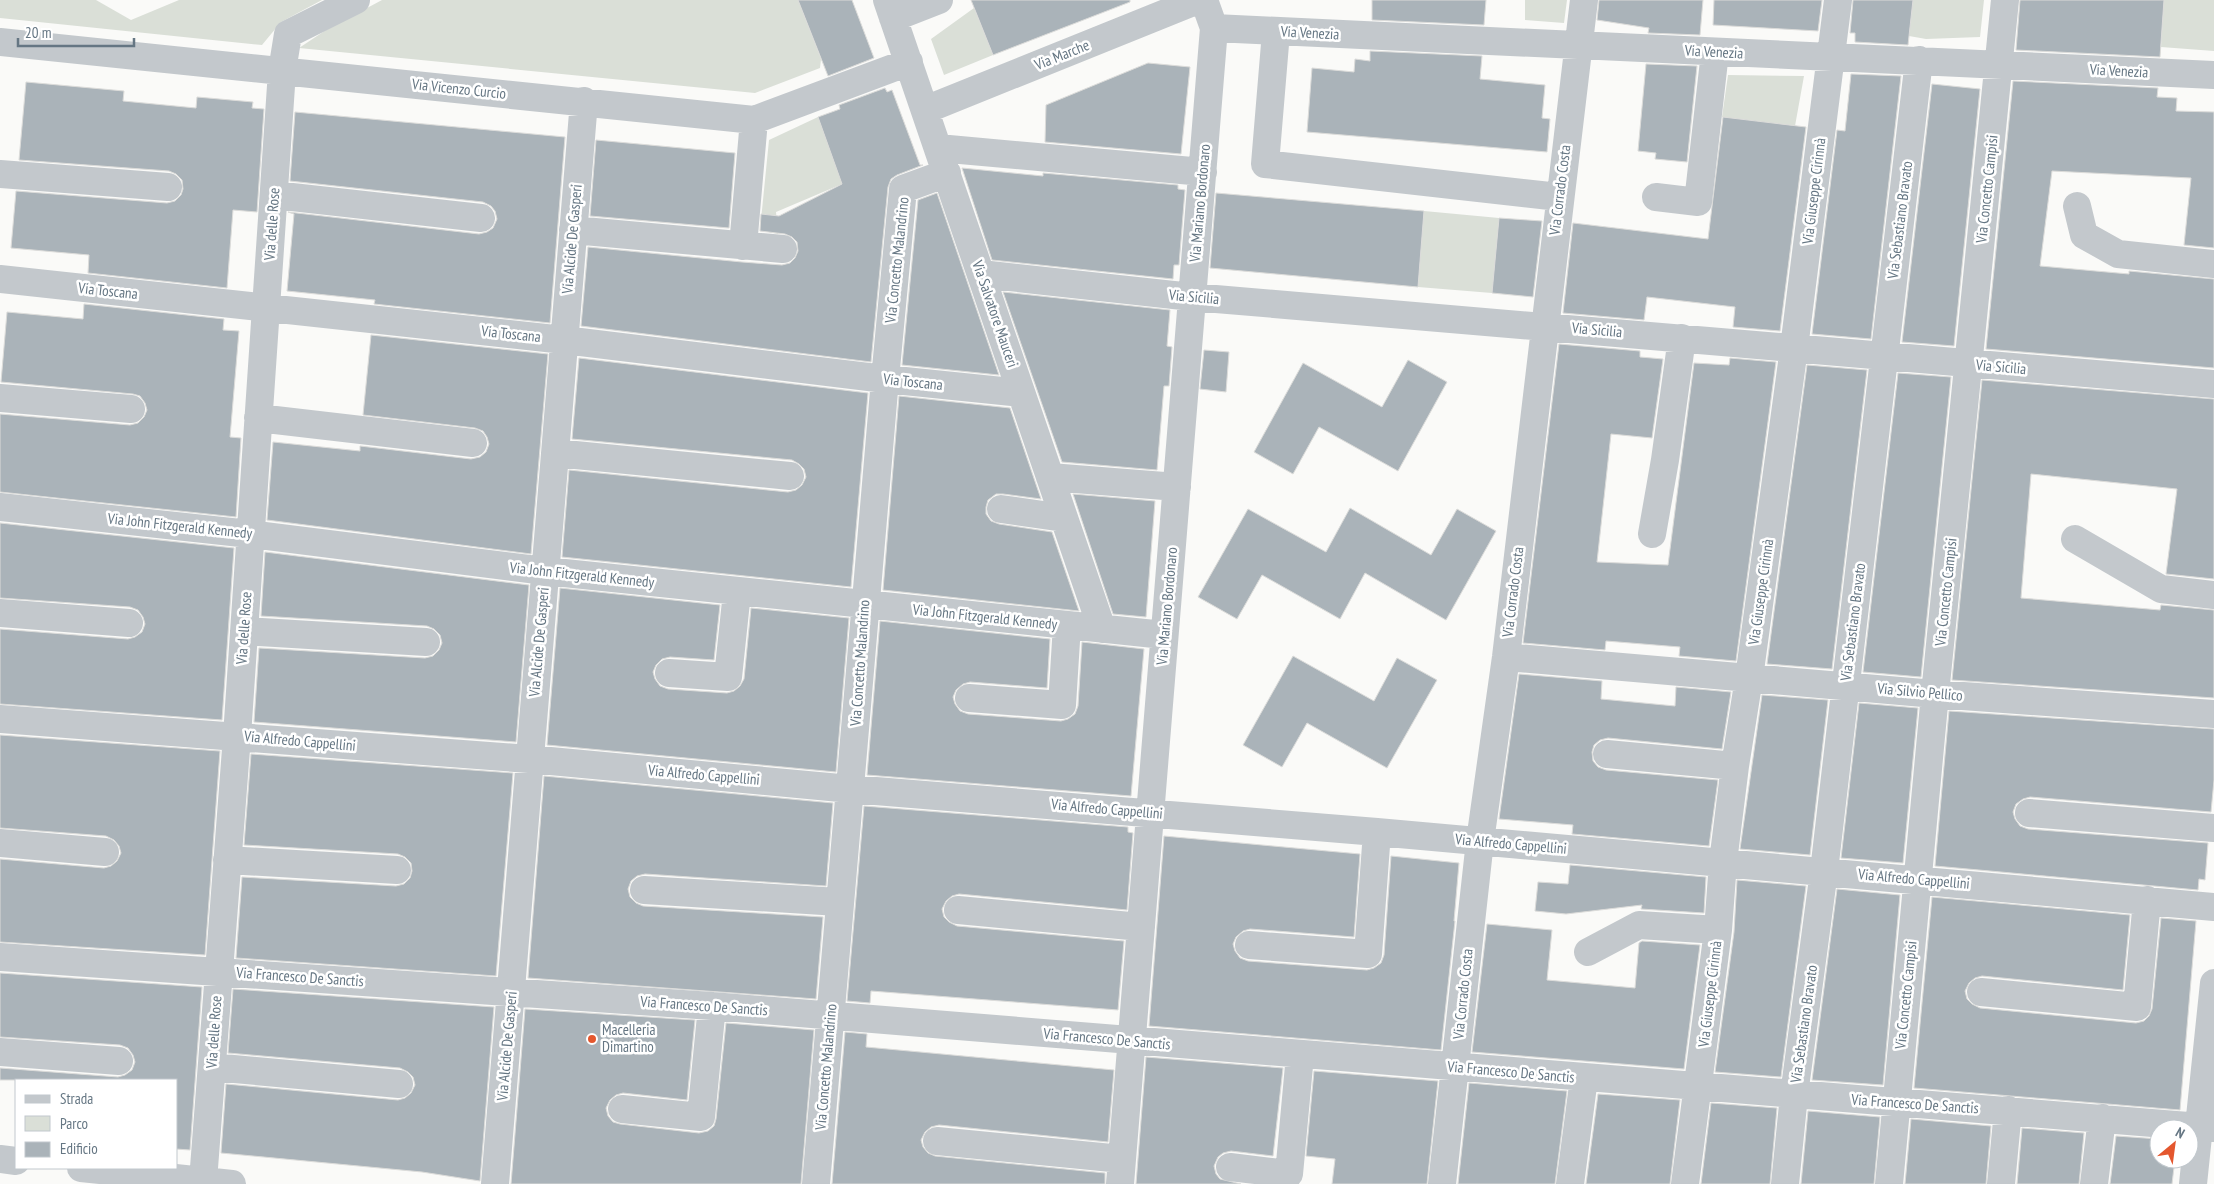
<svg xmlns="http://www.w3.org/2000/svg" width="2214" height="1184" viewBox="0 0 2214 1184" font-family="'PT Sans Narrow',sans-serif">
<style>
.green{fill:#dadfd7}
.building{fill:#aab3b9;stroke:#dcdcda}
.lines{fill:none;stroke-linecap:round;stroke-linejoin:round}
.minor{stroke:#c3c8cc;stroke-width:28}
.poi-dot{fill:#e4572e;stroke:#fff;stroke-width:2}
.labels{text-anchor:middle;stroke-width:5;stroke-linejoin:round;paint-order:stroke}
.street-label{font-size:15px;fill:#657683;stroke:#fff}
.poi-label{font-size:15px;fill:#657683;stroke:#fff;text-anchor:start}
</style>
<rect width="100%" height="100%" fill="#fafaf8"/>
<path class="green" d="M 0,0 L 96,0 L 131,20 L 179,0 L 322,0 L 281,22 L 262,45 L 0,18 Z
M 382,0 L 798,0 L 821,59 L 820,68 L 755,93 L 299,48 L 326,30 Z
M 1525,0 L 1567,0 L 1564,23 L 1525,20 Z
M 1913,0 L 1984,0 L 1980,37 L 1926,39 L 1909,36 Z
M 2164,0 L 2214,0 L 2214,51 L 2161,47 Z
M 974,8 L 993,55 L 944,75 L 931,39 Z
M 1728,75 L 1804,76 L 1795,126 L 1722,117 Z
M 818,117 L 842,184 L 776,212 L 778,234 L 760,230 L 769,140 Z
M 1424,211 L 1499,218 L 1492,293 L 1418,287 Z"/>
<path class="building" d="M 798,0 L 852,0 L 874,58 L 828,76 Z
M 971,0 L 1130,0 L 1130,2 L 993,55 Z
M 1372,0 L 1486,0 L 1484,25 L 1372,20 Z
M 1599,0 L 1703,0 L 1700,35 L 1648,33 L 1649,28 L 1597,20 Z
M 1714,0 L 1822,0 L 1818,31 L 1713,25 Z
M 1853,0 L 1913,0 L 1908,45 L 1855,42 L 1855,33 L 1850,33 Z
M 2020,0 L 2164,0 L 2160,57 L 2016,50 Z
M 1370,51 L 1482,56 L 1480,79 L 1545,85 L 1542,118 L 1550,119 L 1547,152 L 1307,132 L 1312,68 L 1354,72 L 1355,59 L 1370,61 Z
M 1148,63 L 1190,67 L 1181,154 L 1045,142 L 1046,105 Z
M 1646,64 L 1697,66 L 1687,162 L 1655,159 L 1656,153 L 1638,151 Z
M 1851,74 L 1901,76 L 1871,339 L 1812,334 L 1837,130 L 1845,131 Z
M 2013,81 L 2158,88 L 2157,97 L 2177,98 L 2176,111 L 2214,112 L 2214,248 L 2184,245 L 2191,178 L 2052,171 L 2040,266 L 2129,274 L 2129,271 L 2214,279 L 2214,368 L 1986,349 Z
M 26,82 L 124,91 L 123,101 L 196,108 L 197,97 L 253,102 L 252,108 L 264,109 L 257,212 L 233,210 L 227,288 L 88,273 L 89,255 L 11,248 L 16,191 L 167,203 L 175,201 L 181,195 L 183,189 L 182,180 L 176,174 L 169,171 L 19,160 Z
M 1932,84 L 1980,89 L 1954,346 L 1902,342 Z
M 885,88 L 887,92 L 892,90 L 920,165 L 923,165 L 897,175 L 891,179 L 888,187 L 871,362 L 581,326 L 588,247 L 742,262 L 782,265 L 790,263 L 795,258 L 798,251 L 797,242 L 792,237 L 785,234 L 760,231 L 761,214 L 779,216 L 842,184 L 818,117 L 840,109 L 839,105 Z
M 295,112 L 565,137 L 550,323 L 374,304 L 375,300 L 287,291 L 294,214 L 288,212 L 479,234 L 487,232 L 493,228 L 497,219 L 495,211 L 491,206 L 483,202 L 290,181 Z
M 1723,117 L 1806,127 L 1780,331 L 1733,327 L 1735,307 L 1647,297 L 1644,320 L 1563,313 L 1573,223 L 1708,239 Z
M 596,140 L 735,153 L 729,228 L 590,216 Z
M 962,168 L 1043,176 L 1043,173 L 1178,185 L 1178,189 L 1185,190 L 1179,265 L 1174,265 L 1173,279 L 992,260 Z
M 937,193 L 999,375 L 902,365 L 918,200 Z
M 1216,193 L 1424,211 L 1418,287 L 1210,268 Z
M 1499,218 L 1542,221 L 1533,297 L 1492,293 Z
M 1003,292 L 1170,310 L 1167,346 L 1172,347 L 1169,386 L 1164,386 L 1157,470 L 1062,462 Z
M 84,304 L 224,319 L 223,330 L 239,331 L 230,437 L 241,438 L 236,517 L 0,492 L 0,414 L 130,425 L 138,423 L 144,417 L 147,410 L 145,403 L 140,396 L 133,394 L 1,382 L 7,312 L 83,319 Z
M 371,335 L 548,354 L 531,554 L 267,520 L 273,442 L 360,451 L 360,446 L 471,459 L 480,457 L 486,452 L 489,444 L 487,437 L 483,431 L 475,428 L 363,415 Z
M 1559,344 L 1640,351 L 1640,357 L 1663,359 L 1652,438 L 1611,434 L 1597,562 L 1668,565 L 1694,363 L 1729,365 L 1730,358 L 1776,362 L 1736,661 L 1679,656 L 1680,647 L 1606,641 L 1605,650 L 1523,643 Z
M 1204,350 L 1229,352 L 1226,392 L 1200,389 Z
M 579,358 L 868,393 L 851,587 L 562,557 L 569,470 L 788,492 L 796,490 L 802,485 L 806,477 L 804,469 L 799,464 L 792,460 L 572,439 Z
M 1408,360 L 1447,382 L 1398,471 L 1319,427 L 1293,474 L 1254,452 L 1303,363 L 1382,407 Z
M 1807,365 L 1867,370 L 1832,669 L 1767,664 Z
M 1898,373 L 1951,377 L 1921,677 L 1863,672 Z
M 1982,380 L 2214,399 L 2214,579 L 2166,574 L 2177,489 L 2031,474 L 2021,598 L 2160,610 L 2161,605 L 2214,610 L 2214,698 L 1952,680 Z
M 899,396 L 1010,408 L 1041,499 L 1003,494 L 996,494 L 988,500 L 986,507 L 986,514 L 991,521 L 999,524 L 1052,532 L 1079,611 L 883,590 Z
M 1073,494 L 1155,501 L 1146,617 L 1113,614 Z
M 1350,508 L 1431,555 L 1457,509 L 1496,531 L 1446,620 L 1365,573 L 1340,619 L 1262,575 L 1237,619 L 1198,597 L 1248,509 L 1326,552 Z
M 0,523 L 234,548 L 222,720 L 0,704 L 0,629 L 128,639 L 135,637 L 142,632 L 145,624 L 143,617 L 138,610 L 130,607 L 0,598 Z
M 265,552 L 529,585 L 516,742 L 254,722 L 259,648 L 425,658 L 433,656 L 439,650 L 442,643 L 440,635 L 434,629 L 427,626 L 261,616 Z
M 560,588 L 720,605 L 714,660 L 670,657 L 662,659 L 656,665 L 653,672 L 655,679 L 660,686 L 668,689 L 727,693 L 734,691 L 740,686 L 744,679 L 751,608 L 849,618 L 836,772 L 547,745 Z
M 880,621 L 1050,639 L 1047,688 L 970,682 L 963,684 L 956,690 L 953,697 L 955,704 L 960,711 L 968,714 L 1061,721 L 1068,719 L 1075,714 L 1078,706 L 1082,642 L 1144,649 L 1131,796 L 867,775 Z
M 1293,656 L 1374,701 L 1397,658 L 1437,680 L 1387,768 L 1307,723 L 1282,767 L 1243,745 Z
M 1519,674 L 1602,681 L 1601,699 L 1675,706 L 1676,687 L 1731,692 L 1722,749 L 1608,738 L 1600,740 L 1594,745 L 1592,752 L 1593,761 L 1598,767 L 1606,770 L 1718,780 L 1709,846 L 1572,834 L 1573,825 L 1499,819 Z
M 1762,695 L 1828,700 L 1810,855 L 1740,849 Z
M 1859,703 L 1918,708 L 1903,863 L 1841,858 Z
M 1949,711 L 2214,729 L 2214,780 L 2211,812 L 2030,797 L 2023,799 L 2016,804 L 2013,812 L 2015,819 L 2020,826 L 2028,829 L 2208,843 L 2205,880 L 2199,879 L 2198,890 L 1935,866 Z
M 0,735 L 220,751 L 205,955 L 0,942 L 0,859 L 104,868 L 111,866 L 117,861 L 121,853 L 119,846 L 114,840 L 106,836 L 0,828 Z
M 251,754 L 513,773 L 496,976 L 236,958 L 242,877 L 396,886 L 404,884 L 410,878 L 412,871 L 411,863 L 405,857 L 398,854 L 244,845 Z
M 544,776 L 833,803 L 826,886 L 645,874 L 637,876 L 631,881 L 628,889 L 630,897 L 636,903 L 643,906 L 823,917 L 816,999 L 528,978 Z
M 864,806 L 1128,827 L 1128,832 L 1133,833 L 1127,910 L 959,894 L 952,896 L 946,901 L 942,909 L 944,917 L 949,922 L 957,926 L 1124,941 L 1118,1010 L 871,991 L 870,1003 L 847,1001 Z
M 1164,836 L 1360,854 L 1354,937 L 1250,929 L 1243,931 L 1236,937 L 1233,944 L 1235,951 L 1240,958 L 1248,961 L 1367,970 L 1374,968 L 1381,963 L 1384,955 L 1391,856 L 1459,863 L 1454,921 L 1455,921 L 1441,1050 L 1149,1026 Z
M 1570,865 L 1706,877 L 1704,913 L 1641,909 L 1642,905 L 1566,914 L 1535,911 L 1538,882 L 1568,884 Z
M 1737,880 L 1806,886 L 1781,1077 L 1715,1072 L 1734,932 Z
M 1837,889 L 1900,895 L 1883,1085 L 1812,1080 Z
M 1932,897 L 2130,915 L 2123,990 L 1982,976 L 1975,978 L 1969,983 L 1965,991 L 1967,999 L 1972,1004 L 1980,1008 L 2136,1023 L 2144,1021 L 2149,1016 L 2152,1009 L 2161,918 L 2196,921 L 2180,1110 L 1914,1088 Z
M 1487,924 L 1552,930 L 1547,980 L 1635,988 L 1639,943 L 1642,941 L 1700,945 L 1684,1069 L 1472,1052 Z
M 0,973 L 202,987 L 190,1150 L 176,1149 L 176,1080 L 0,1080 L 0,1068 L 118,1077 L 125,1075 L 132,1070 L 135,1062 L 133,1055 L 128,1048 L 120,1045 L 0,1037 Z
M 233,989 L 494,1007 L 480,1181 L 422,1172 L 221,1153 L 226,1084 L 398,1100 L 405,1098 L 411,1093 L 415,1085 L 413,1077 L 408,1072 L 400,1068 L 228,1053 Z
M 525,1009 L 695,1020 L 687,1100 L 623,1093 L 616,1095 L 610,1100 L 606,1108 L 608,1116 L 613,1122 L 620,1124 L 699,1133 L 708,1131 L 714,1126 L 716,1119 L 726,1023 L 814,1030 L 801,1184 L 511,1184 Z
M 845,1032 L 867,1034 L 866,1047 L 1114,1070 L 1108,1142 L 939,1125 L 931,1127 L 925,1132 L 921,1140 L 923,1147 L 928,1153 L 935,1156 L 1105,1173 L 1105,1184 L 832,1184 Z
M 1146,1057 L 1283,1068 L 1273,1156 L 1231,1151 L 1223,1153 L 1218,1157 L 1214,1166 L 1216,1174 L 1220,1179 L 1241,1184 L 1136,1184 Z
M 1314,1071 L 1438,1081 L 1427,1184 L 1332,1184 L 1335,1159 L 1306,1156 Z
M 1469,1083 L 1567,1091 L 1555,1184 L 1458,1184 Z
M 1598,1094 L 1680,1100 L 1670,1184 L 1586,1184 Z
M 1711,1103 L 1777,1108 L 1770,1184 L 1701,1184 Z
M 1808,1111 L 1880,1117 L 1874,1184 L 1801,1184 Z
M 1911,1119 L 1991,1126 L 1986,1184 L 1905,1184 Z
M 2022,1128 L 2084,1133 L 2079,1184 L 2017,1184 Z
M 2116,1136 L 2159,1139 L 2159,1159 L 2175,1159 L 2172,1184 L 2110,1184 Z"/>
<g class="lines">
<path class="minor" d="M 887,0 L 1102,629
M 893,18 L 939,0
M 1214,28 L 2214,75
M 1276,32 L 1265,164 L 1559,197
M 0,42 L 754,120 L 909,62
M 925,110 L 1198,0
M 938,148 L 1203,172
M 0,174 L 168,187
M 274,195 L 481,218
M 1656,197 L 1698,202 L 1715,52
M 2077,206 L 2084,235 L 2118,254 L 2214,264
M 573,230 L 783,249
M 743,246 L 754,120
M 981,274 L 1192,297 L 2214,384
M 0,279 L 564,340 L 885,379 L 1021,393
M 0,398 L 131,409
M 258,418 L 473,443
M 555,453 L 790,476
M 1050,477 L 1177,487
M 0,507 L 250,534 L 545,571 L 1164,635
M 1001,509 L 1064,518
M 1652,534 L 1665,460 L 1682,338
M 2075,539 L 2161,589 L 2214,595
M 0,613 L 129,623
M 244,631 L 426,642
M 1506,657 L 1935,694 L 2214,714
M 669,673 L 728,677 L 737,592
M 969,698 L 1062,705 L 1067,625
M 0,719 L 529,759 L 851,789 L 1377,832 L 2214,907
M 1607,754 L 1735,766
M 2029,813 L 2214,828
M 0,843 L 105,852
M 227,860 L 397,870
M 644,890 L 839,902
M 958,910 L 1141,927
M 1249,945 L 1368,954 L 1377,832
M 1588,952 L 1639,925 L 1718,930
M 0,957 L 712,1006 L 2214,1128
M 1981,992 L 2137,1007 L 2147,900
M 0,1052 L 119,1061
M 212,1067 L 399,1084
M 622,1109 L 701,1117 L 712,1006
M 937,1141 L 1122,1159
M 0,1159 L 16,1161
M 1230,1167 L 1289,1174 L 1300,1055
M 81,1168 L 232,1184
M 200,1184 L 203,1181 L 237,736 L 282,71 L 288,34 L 356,0
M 495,1184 L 584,101
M 816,1184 L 885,379 L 903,189 L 947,173
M 1120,1184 L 1214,28 L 1204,0
M 1442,1184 L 1480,841 L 1506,657 L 1584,0
M 1570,1184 L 1584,1078
M 1685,1184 L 1718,930 L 1723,862 L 1735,766 L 1749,678 L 1794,348 L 1838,0
M 1785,1184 L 1794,1095 L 1824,871 L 1919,60
M 1889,1184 L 1935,694 L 2005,0
M 2001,1184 L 2008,1110
M 2094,1184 L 2102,1118
M 2193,1184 L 2214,983"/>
</g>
<circle class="poi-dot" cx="592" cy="1039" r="5"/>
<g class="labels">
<g class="street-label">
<text transform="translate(1310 33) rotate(3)" y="5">Via Venezia</text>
<text transform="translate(1714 52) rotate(3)" y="5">Via Venezia</text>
<text transform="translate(1062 55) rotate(-22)" y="5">Via Marche</text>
<text transform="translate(2119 71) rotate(3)" y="5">Via Venezia</text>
<text transform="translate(459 89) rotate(6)" y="5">Via Vicenzo Curcio</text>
<text transform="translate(1987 189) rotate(-84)" y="5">Via Concetto Campisi</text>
<text transform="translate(1560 190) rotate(-83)" y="5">Via Corrado Costa</text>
<text transform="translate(1814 191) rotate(-83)" y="5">Via Giuseppe Cirinnà</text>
<text transform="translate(1200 203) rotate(-85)" y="5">Via Mariano Bordonaro</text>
<text transform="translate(1900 220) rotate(-83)" y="5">Via Sebastiano Bravato</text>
<text transform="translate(272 224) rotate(-86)" y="5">Via delle Rose</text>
<text transform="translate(572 239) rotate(-85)" y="5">Via Alcide De Gasperi</text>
<text transform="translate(897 260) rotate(-84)" y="5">Via Concetto Malandrino</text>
<text transform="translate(108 291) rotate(6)" y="5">Via Toscana</text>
<text transform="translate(1194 297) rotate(5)" y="5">Via Sicilia</text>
<text transform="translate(995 314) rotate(71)" y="5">Via Salvatore Mauceri</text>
<text transform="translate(1597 330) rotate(5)" y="5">Via Sicilia</text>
<text transform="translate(511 334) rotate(6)" y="5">Via Toscana</text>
<text transform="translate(2001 367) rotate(5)" y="5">Via Sicilia</text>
<text transform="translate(913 382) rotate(6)" y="5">Via Toscana</text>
<text transform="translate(180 526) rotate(6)" y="5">Via John Fitzgerald Kennedy</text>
<text transform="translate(582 575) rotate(6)" y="5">Via John Fitzgerald Kennedy</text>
<text transform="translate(1513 592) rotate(-83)" y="5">Via Corrado Costa</text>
<text transform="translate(1761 592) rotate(-82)" y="5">Via Giuseppe Cirinnà</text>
<text transform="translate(1946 592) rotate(-84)" y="5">Via Concetto Campisi</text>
<text transform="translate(1167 606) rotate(-85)" y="5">Via Mariano Bordonaro</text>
<text transform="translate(985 617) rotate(6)" y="5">Via John Fitzgerald Kennedy</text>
<text transform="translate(1853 622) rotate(-83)" y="5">Via Sebastiano Bravato</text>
<text transform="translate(244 628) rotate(-86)" y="5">Via delle Rose</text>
<text transform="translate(539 642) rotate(-85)" y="5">Via Alcide De Gasperi</text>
<text transform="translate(860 663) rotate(-86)" y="5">Via Concetto Malandrino</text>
<text transform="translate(1920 692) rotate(5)" y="5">Via Silvio Pellico</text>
<text transform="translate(300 741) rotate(5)" y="5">Via Alfredo Cappellini</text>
<text transform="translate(704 775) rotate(5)" y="5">Via Alfredo Cappellini</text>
<text transform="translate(1107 809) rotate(5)" y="5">Via Alfredo Cappellini</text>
<text transform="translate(1511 844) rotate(5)" y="5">Via Alfredo Cappellini</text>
<text transform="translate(1914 879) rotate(5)" y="5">Via Alfredo Cappellini</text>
<text transform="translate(300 977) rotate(4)" y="5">Via Francesco De Sanctis</text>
<text transform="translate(1463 994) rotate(-84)" y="5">Via Corrado Costa</text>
<text transform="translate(1710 994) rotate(-83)" y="5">Via Giuseppe Cirinnà</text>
<text transform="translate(1906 995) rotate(-84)" y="5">Via Concetto Campisi</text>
<text transform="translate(704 1006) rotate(4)" y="5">Via Francesco De Sanctis</text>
<text transform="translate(1804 1024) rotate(-82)" y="5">Via Sebastiano Bravato</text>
<text transform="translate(214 1032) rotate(-86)" y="5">Via delle Rose</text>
<text transform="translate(1107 1039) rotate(5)" y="5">Via Francesco De Sanctis</text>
<text transform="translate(507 1046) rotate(-85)" y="5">Via Alcide De Gasperi</text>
<text transform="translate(826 1067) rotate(-85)" y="5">Via Concetto Malandrino</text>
<text transform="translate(1511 1072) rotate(5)" y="5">Via Francesco De Sanctis</text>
<text transform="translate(1915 1104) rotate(4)" y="5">Via Francesco De Sanctis</text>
</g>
<g class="poi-label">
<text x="602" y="1035">Macelleria<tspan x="602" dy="17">Dimartino</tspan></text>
</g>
</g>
<rect x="15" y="1079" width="162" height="90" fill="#ffffff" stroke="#c1c8cd"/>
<rect x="25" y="1095" width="25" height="8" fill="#c3c8cc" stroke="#c1c8cd"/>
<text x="60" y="1104" font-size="15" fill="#657683">Strada</text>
<rect x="25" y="1116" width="25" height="15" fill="#dadfd7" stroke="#c1c8cd"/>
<text x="60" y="1129" font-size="15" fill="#657683">Parco</text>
<rect x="25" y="1142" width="25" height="15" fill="#aab3b9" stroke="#c1c8cd"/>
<text x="60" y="1154" font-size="15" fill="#657683">Edificio</text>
<g transform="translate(2174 1144) rotate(29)"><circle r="24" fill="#ffffff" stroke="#c1c8cd"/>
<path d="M0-4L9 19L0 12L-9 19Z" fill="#e4572e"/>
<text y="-8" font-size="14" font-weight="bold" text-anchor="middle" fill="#657683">N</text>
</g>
<path d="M18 38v8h116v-8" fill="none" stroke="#657683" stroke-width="2.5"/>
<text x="25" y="38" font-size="15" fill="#657683" stroke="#ffffff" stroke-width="4" paint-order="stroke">20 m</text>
</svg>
